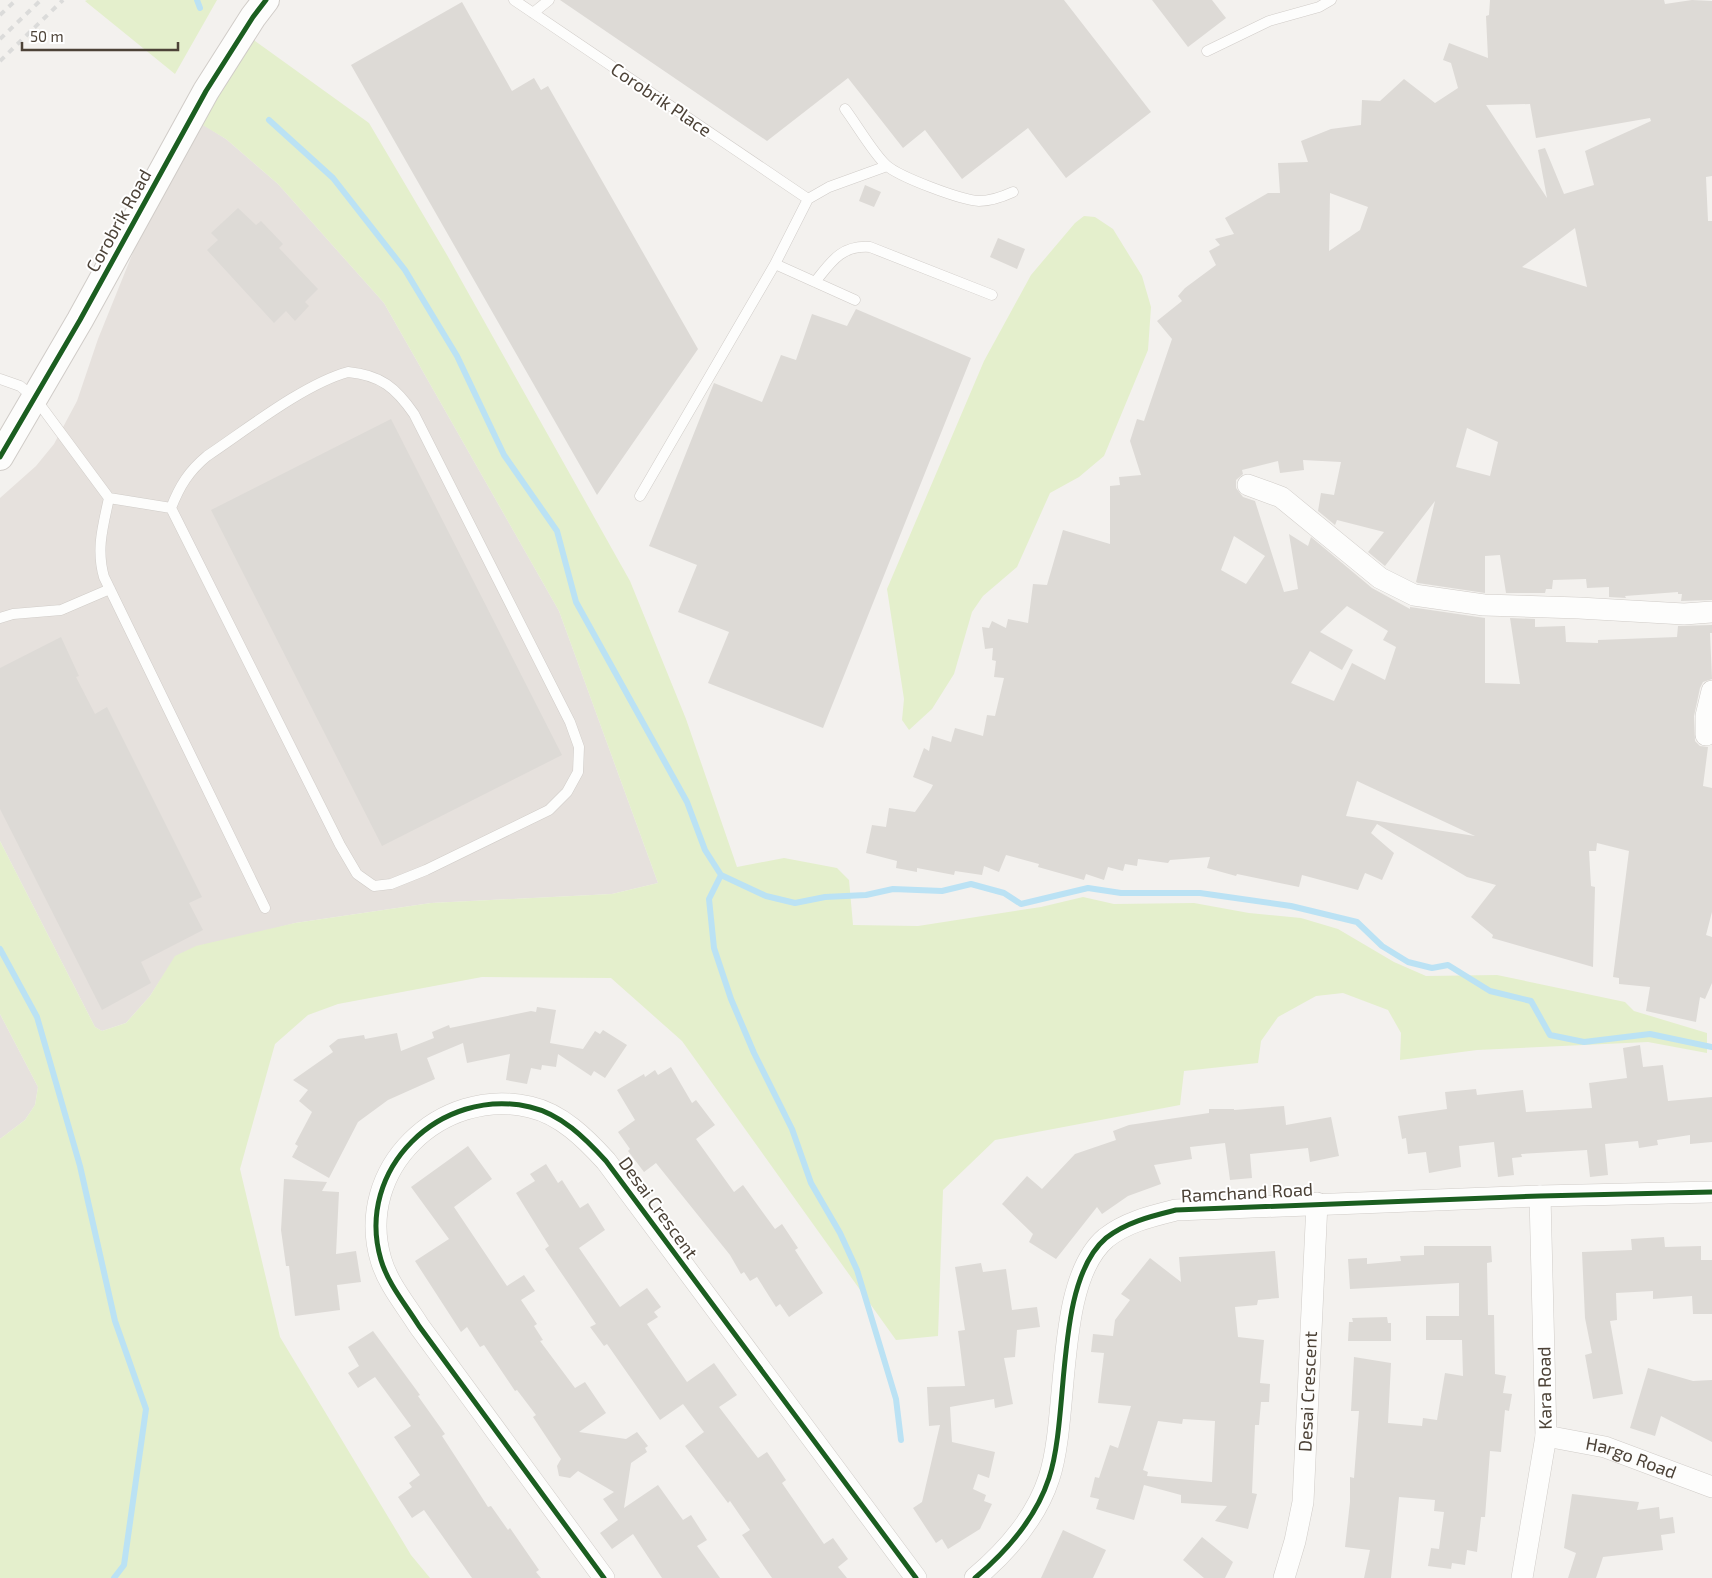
<svg xmlns="http://www.w3.org/2000/svg" width="1712" height="1578" viewBox="0 0 1712 1578" font-family="'Exo 2',sans-serif">
<style>
.industrial{fill:#e6e1dd}
.green{fill:#e4efcc}
.lines{fill:none;stroke-linecap:round;stroke-linejoin:round}
.stream{stroke:#bbe2f4;stroke-width:6}
.building{fill:#dddad6;fill-rule:evenodd}
.service-casing{stroke:#d0ccc8;stroke-width:11}
.minor-casing{stroke:#d0ccc8;stroke-width:22}
.tertiary-casing{stroke:#d0ccc8;stroke-width:28}
.service{stroke:#fdfdfc;stroke-width:10}
.minor{stroke:#fdfdfc;stroke-width:21}
.tertiary{stroke:#fdfdfc;stroke-width:26}
.rail{stroke:#dbdbda;stroke-width:4;stroke-dasharray:6 6;stroke-linecap:butt}
.cycleway-casing{stroke:#fff;stroke-width:8}
.cycleway{stroke:#1b5e20;stroke-width:5}
.labels{text-anchor:middle;stroke-width:4;stroke-linejoin:round;paint-order:stroke}
.street-label{font-size:18px;fill:#4c4237;stroke:#fff}
</style>
<rect width="100%" height="100%" fill="#f3f1ee"/>
<path class="industrial" d="M 202,124 L 226,139 L 278,184 L 384,303 L 559,611 L 658,883 L 612,894 L 431,903 L 295,923 L 176,956 L 150,996 L 126,1023 L 102,1031 L 95,1027 L 0,841 L 0,498 L 36,466 L 54,444 L 77,401 L 98,339 L 136,245 Z
M 0,1014 L 38,1087 L 35,1105 L 25,1120 L 0,1139 Z"/>
<path class="green" d="M 87,0 L 217,0 L 175,74 L 85,1 Z
M 251,38 L 369,123 L 447,255 L 630,581 L 686,719 L 737,867 L 784,858 L 837,868 L 849,880 L 853,925 L 918,926 L 1041,907 L 1083,897 L 1114,904 L 1194,903 L 1249,913 L 1301,918 L 1338,929 L 1394,962 L 1426,976 L 1497,975 L 1625,1002 L 1634,1011 L 1707,1033 L 1707,1053 L 1648,1042 L 1477,1050 L 1400,1060 L 1401,1033 L 1388,1010 L 1343,993 L 1316,996 L 1278,1017 L 1261,1041 L 1258,1063 L 1184,1071 L 1180,1105 L 995,1140 L 943,1190 L 938,1336 L 896,1340 L 682,1041 L 611,978 L 482,977 L 338,1004 L 308,1015 L 275,1044 L 240,1169 L 280,1337 L 411,1555 L 430,1578 L 0,1578 L 0,1139 L 25,1120 L 35,1105 L 38,1087 L 0,1014 L 0,841 L 95,1027 L 102,1031 L 126,1023 L 150,996 L 175,956 L 196,946 L 295,923 L 431,903 L 612,894 L 658,883 L 559,611 L 384,303 L 278,184 L 226,139 L 201,124 Z
M 1084,216 L 1095,217 L 1113,229 L 1142,276 L 1151,307 L 1148,350 L 1104,456 L 1079,477 L 1050,493 L 1017,567 L 983,596 L 972,612 L 954,674 L 932,709 L 909,730 L 902,720 L 904,699 L 887,589 L 984,361 L 1031,275 L 1075,223 Z"/>
<g class="lines">
<path class="stream" d="M 197,0 L 200,8
M 269,120 L 333,178 L 405,270 L 457,356 L 504,455 L 557,531 L 576,602 L 687,802 L 705,850 L 721,875 L 766,896 L 795,903 L 825,897 L 866,895 L 893,889 L 942,891 L 971,884 L 1004,893 L 1021,904 L 1088,888 L 1121,893 L 1200,893 L 1291,906 L 1357,922 L 1382,946 L 1408,962 L 1432,968 L 1448,965 L 1490,991 L 1531,1001 L 1550,1035 L 1584,1042 L 1650,1034 L 1712,1047
M 721,875 L 709,899 L 714,948 L 731,999 L 754,1053 L 792,1129 L 811,1183 L 840,1233 L 857,1270 L 896,1399 L 901,1440
M 0,949 L 37,1017 L 80,1166 L 115,1321 L 146,1409 L 124,1565 L 114,1578"/>
</g>
<path class="building" d="M 560,0 L 1064,0 L 1151,112 L 1066,178 L 1028,128 L 962,179 L 925,130 L 903,148 L 848,78 L 767,141 Z
M 1152,0 L 1212,0 L 1226,18 L 1188,47 Z
M 1490,0 L 1664,0 L 1665,4 L 1692,0 L 1712,1 L 1712,176 L 1706,177 L 1708,221 L 1712,221 L 1712,600 L 1681,601 L 1682,594 L 1678,594 L 1678,592 L 1625,596 L 1626,598 L 1609,597 L 1609,587 L 1587,588 L 1586,579 L 1553,580 L 1552,589 L 1546,589 L 1545,593 L 1506,593 L 1500,555 L 1485,556 L 1485,593 L 1418,583 L 1416,582 L 1435,501 L 1385,566 L 1368,552 L 1384,532 L 1337,520 L 1335,525 L 1318,511 L 1321,493 L 1334,495 L 1341,462 L 1303,460 L 1304,470 L 1280,473 L 1278,461 L 1242,470 L 1243,474 L 1236,480 L 1236,488 L 1243,497 L 1255,501 L 1284,592 L 1298,589 L 1289,534 L 1308,546 L 1311,537 L 1372,588 L 1410,609 L 1410,607 L 1485,618 L 1485,683 L 1520,684 L 1510,618 L 1535,619 L 1535,627 L 1565,626 L 1566,642 L 1598,643 L 1598,640 L 1677,637 L 1678,626 L 1712,625 L 1712,633 L 1710,633 L 1712,679 L 1703,682 L 1700,688 L 1694,716 L 1695,741 L 1700,746 L 1708,747 L 1703,786 L 1712,788 L 1712,912 L 1706,935 L 1712,937 L 1712,983 L 1705,999 L 1700,997 L 1696,1022 L 1646,1011 L 1650,987 L 1619,984 L 1619,978 L 1613,977 L 1629,851 L 1597,843 L 1596,851 L 1589,851 L 1591,886 L 1595,887 L 1593,967 L 1492,938 L 1493,935 L 1471,917 L 1496,885 L 1467,877 L 1377,824 L 1371,833 L 1394,853 L 1382,880 L 1365,873 L 1358,890 L 1302,875 L 1299,887 L 1237,874 L 1236,876 L 1207,868 L 1210,857 L 1170,860 L 1168,863 L 1138,859 L 1137,866 L 1125,864 L 1123,871 L 1108,867 L 1104,880 L 1086,874 L 1084,880 L 1038,867 L 1039,864 L 1006,855 L 999,872 L 984,866 L 982,875 L 955,871 L 954,875 L 917,868 L 917,872 L 896,868 L 897,861 L 866,853 L 872,825 L 886,827 L 889,808 L 915,812 L 931,789 L 933,785 L 913,777 L 924,748 L 929,751 L 932,736 L 951,742 L 955,728 L 983,736 L 987,715 L 995,716 L 1004,678 L 994,677 L 996,661 L 992,660 L 993,648 L 985,649 L 982,627 L 989,628 L 992,621 L 1006,628 L 1008,619 L 1028,623 L 1033,584 L 1047,585 L 1063,530 L 1110,544 L 1110,486 L 1120,485 L 1119,477 L 1141,475 L 1130,441 L 1137,419 L 1144,421 L 1172,339 L 1157,321 L 1182,301 L 1178,296 L 1185,288 L 1216,265 L 1209,251 L 1220,245 L 1215,239 L 1234,234 L 1225,218 L 1268,193 L 1280,193 L 1278,163 L 1308,162 L 1301,141 L 1331,129 L 1361,125 L 1362,100 L 1380,101 L 1404,79 L 1435,103 L 1458,88 L 1451,63 L 1443,60 L 1449,43 L 1488,58 L 1486,16 L 1489,15 ZM 1530,104 L 1536,138 L 1650,118 L 1651,121 L 1585,151 L 1594,185 L 1564,194 L 1545,148 L 1538,150 L 1547,198 L 1486,105 ZM 1330,193 L 1368,207 L 1360,230 L 1329,251 ZM 1575,228 L 1587,287 L 1522,267 L 1555,243 ZM 1467,428 L 1498,442 L 1490,476 L 1456,467 ZM 1234,536 L 1265,556 L 1246,584 L 1221,570 ZM 1347,606 L 1388,631 L 1383,640 L 1396,647 L 1385,680 L 1352,663 L 1334,701 L 1291,683 L 1310,651 L 1342,670 L 1353,650 L 1320,632 ZM 1357,781 L 1475,836 L 1346,816 Z
M 462,2 L 512,91 L 534,78 L 541,90 L 548,86 L 698,349 L 597,495 L 351,65 Z
M 865,185 L 881,192 L 874,207 L 859,201 Z
M 238,208 L 256,225 L 261,221 L 283,244 L 279,248 L 318,289 L 305,302 L 309,306 L 295,321 L 286,311 L 274,323 L 207,250 L 218,240 L 211,233 Z
M 998,238 L 1025,249 L 1017,269 L 990,257 Z
M 856,309 L 971,358 L 823,728 L 708,683 L 729,632 L 678,612 L 697,565 L 649,546 L 714,383 L 762,402 L 781,355 L 796,360 L 812,314 L 847,326 Z
M 391,419 L 562,755 L 382,846 L 211,510 Z
M 61,637 L 79,676 L 76,677 L 95,714 L 107,707 L 202,897 L 189,903 L 203,930 L 141,962 L 151,983 L 102,1010 L 0,809 L 0,668 Z
M 537,1007 L 556,1010 L 550,1043 L 583,1049 L 595,1031 L 600,1034 L 603,1030 L 627,1045 L 605,1078 L 594,1071 L 591,1076 L 558,1054 L 556,1067 L 542,1065 L 541,1070 L 531,1068 L 527,1084 L 506,1080 L 510,1054 L 467,1063 L 463,1043 L 427,1058 L 435,1079 L 388,1100 L 358,1122 L 329,1178 L 292,1157 L 298,1146 L 295,1144 L 312,1112 L 299,1101 L 308,1090 L 293,1080 L 333,1052 L 329,1046 L 338,1039 L 364,1035 L 365,1039 L 397,1033 L 401,1051 L 434,1038 L 432,1032 L 449,1025 L 450,1028 L 531,1011 L 536,1012 Z
M 1640,1045 L 1643,1067 L 1663,1065 L 1668,1101 L 1712,1097 L 1712,1142 L 1690,1144 L 1690,1135 L 1657,1140 L 1658,1145 L 1639,1148 L 1638,1141 L 1605,1144 L 1608,1175 L 1590,1177 L 1587,1150 L 1521,1154 L 1522,1157 L 1512,1158 L 1514,1175 L 1498,1177 L 1494,1142 L 1459,1146 L 1461,1167 L 1429,1173 L 1426,1152 L 1408,1154 L 1406,1138 L 1402,1139 L 1398,1116 L 1447,1109 L 1445,1092 L 1476,1089 L 1477,1095 L 1523,1090 L 1526,1112 L 1592,1108 L 1589,1083 L 1627,1078 L 1623,1048 Z
M 671,1067 L 692,1103 L 696,1100 L 715,1125 L 696,1139 L 734,1192 L 743,1185 L 775,1229 L 782,1224 L 798,1248 L 795,1250 L 823,1293 L 789,1317 L 780,1304 L 776,1307 L 757,1277 L 750,1281 L 744,1272 L 741,1274 L 730,1255 L 656,1163 L 644,1172 L 628,1151 L 630,1149 L 618,1132 L 635,1120 L 617,1090 L 644,1074 L 645,1077 L 655,1070 L 658,1075 Z
M 1284,1106 L 1286,1125 L 1331,1117 L 1339,1156 L 1310,1162 L 1308,1148 L 1250,1154 L 1252,1178 L 1230,1180 L 1225,1143 L 1190,1147 L 1192,1159 L 1154,1165 L 1161,1184 L 1128,1196 L 1102,1214 L 1097,1207 L 1056,1259 L 1029,1242 L 1033,1234 L 1002,1204 L 1027,1176 L 1042,1189 L 1075,1154 L 1116,1140 L 1113,1131 L 1129,1125 L 1209,1113 L 1209,1109 L 1234,1109 L 1234,1110 Z
M 468,1146 L 492,1179 L 454,1207 L 507,1286 L 524,1275 L 535,1291 L 521,1300 L 537,1324 L 534,1326 L 543,1340 L 540,1341 L 575,1388 L 585,1382 L 606,1413 L 579,1432 L 626,1439 L 637,1432 L 648,1446 L 645,1448 L 647,1452 L 631,1463 L 624,1508 L 658,1485 L 683,1520 L 691,1515 L 707,1540 L 697,1546 L 720,1578 L 662,1578 L 633,1534 L 612,1549 L 600,1533 L 618,1520 L 603,1499 L 614,1492 L 578,1471 L 570,1478 L 559,1476 L 557,1466 L 561,1459 L 533,1417 L 536,1415 L 517,1390 L 515,1391 L 484,1345 L 480,1347 L 467,1327 L 461,1332 L 415,1261 L 449,1239 L 411,1187 Z
M 546,1164 L 558,1183 L 562,1180 L 580,1208 L 588,1203 L 605,1230 L 579,1248 L 620,1307 L 647,1288 L 661,1307 L 654,1312 L 658,1317 L 647,1324 L 687,1382 L 714,1363 L 737,1395 L 719,1407 L 758,1458 L 767,1452 L 786,1480 L 782,1483 L 824,1544 L 833,1538 L 848,1559 L 838,1567 L 847,1578 L 772,1578 L 742,1535 L 750,1530 L 730,1501 L 728,1503 L 685,1446 L 704,1432 L 683,1404 L 660,1420 L 607,1344 L 604,1346 L 590,1327 L 596,1324 L 545,1249 L 549,1246 L 516,1193 L 535,1181 L 530,1174 Z
M 284,1179 L 327,1182 L 322,1191 L 339,1192 L 336,1254 L 356,1251 L 361,1282 L 337,1285 L 340,1310 L 295,1316 L 289,1266 L 286,1266 L 281,1230 Z
M 1664,1237 L 1665,1247 L 1701,1246 L 1701,1260 L 1712,1260 L 1712,1314 L 1693,1314 L 1692,1296 L 1653,1299 L 1653,1291 L 1616,1293 L 1617,1320 L 1610,1321 L 1623,1394 L 1593,1399 L 1585,1355 L 1592,1353 L 1585,1318 L 1582,1252 L 1632,1250 L 1631,1239 Z
M 1424,1246 L 1491,1246 L 1492,1262 L 1487,1263 L 1488,1315 L 1494,1315 L 1495,1374 L 1506,1376 L 1503,1393 L 1512,1394 L 1509,1411 L 1505,1410 L 1501,1452 L 1490,1451 L 1485,1517 L 1481,1517 L 1477,1552 L 1467,1550 L 1465,1565 L 1452,1563 L 1451,1569 L 1428,1566 L 1431,1548 L 1439,1549 L 1444,1512 L 1434,1511 L 1435,1500 L 1399,1497 L 1391,1578 L 1364,1578 L 1370,1550 L 1345,1547 L 1350,1502 L 1350,1477 L 1354,1478 L 1359,1411 L 1351,1411 L 1354,1357 L 1391,1363 L 1388,1423 L 1422,1426 L 1423,1418 L 1437,1420 L 1445,1373 L 1463,1376 L 1462,1340 L 1426,1340 L 1426,1316 L 1459,1316 L 1459,1283 L 1350,1289 L 1348,1259 L 1367,1258 L 1367,1264 L 1401,1261 L 1400,1256 L 1424,1255 Z
M 1275,1251 L 1279,1298 L 1258,1300 L 1257,1305 L 1235,1307 L 1238,1337 L 1264,1340 L 1260,1383 L 1270,1384 L 1269,1402 L 1261,1402 L 1259,1425 L 1255,1425 L 1252,1493 L 1257,1494 L 1248,1529 L 1215,1521 L 1227,1506 L 1181,1503 L 1181,1495 L 1144,1485 L 1134,1520 L 1096,1509 L 1099,1499 L 1090,1497 L 1095,1477 L 1099,1478 L 1110,1445 L 1118,1448 L 1131,1406 L 1098,1403 L 1104,1353 L 1091,1352 L 1093,1334 L 1113,1336 L 1115,1320 L 1130,1300 L 1121,1294 L 1150,1258 L 1181,1282 L 1179,1257 ZM 1183,1419 L 1215,1421 L 1212,1482 L 1147,1476 L 1148,1472 L 1143,1470 L 1158,1421 L 1182,1424 Z
M 981,1263 L 983,1272 L 1006,1269 L 1012,1310 L 1037,1307 L 1040,1327 L 1017,1330 L 1015,1357 L 1004,1358 L 1013,1404 L 995,1408 L 994,1399 L 950,1407 L 952,1442 L 995,1452 L 989,1478 L 978,1474 L 973,1489 L 986,1495 L 984,1501 L 992,1504 L 980,1529 L 948,1549 L 942,1539 L 936,1543 L 913,1508 L 922,1502 L 940,1425 L 929,1426 L 927,1387 L 965,1386 L 958,1331 L 965,1330 L 955,1267 Z
M 1387,1317 L 1388,1323 L 1391,1323 L 1391,1341 L 1348,1341 L 1349,1322 L 1353,1322 L 1352,1318 Z
M 373,1331 L 420,1395 L 418,1396 L 445,1434 L 442,1436 L 470,1479 L 488,1507 L 491,1506 L 508,1530 L 510,1528 L 539,1570 L 536,1572 L 541,1578 L 472,1578 L 424,1510 L 412,1518 L 398,1497 L 412,1487 L 409,1483 L 420,1475 L 394,1437 L 411,1426 L 375,1377 L 358,1388 L 348,1373 L 359,1366 L 348,1347 Z
M 1648,1368 L 1693,1381 L 1712,1380 L 1712,1442 L 1661,1416 L 1655,1436 L 1630,1428 Z
M 1572,1494 L 1639,1502 L 1637,1510 L 1659,1507 L 1660,1519 L 1673,1517 L 1675,1533 L 1661,1535 L 1663,1550 L 1603,1557 L 1596,1578 L 1568,1578 L 1576,1553 L 1564,1548 Z
M 1063,1530 L 1106,1550 L 1093,1578 L 1041,1578 Z
M 1202,1537 L 1233,1562 L 1225,1578 L 1204,1578 L 1183,1560 Z"/>
<g class="lines">
<g class="service-casing">
<path id="service" d="M 514,0 L 808,199
M 533,13 L 549,0
M 1207,51 L 1269,21 L 1319,7 L 1331,0
M 845,109 C 857,125 873,153 886,165 C 899,177 961,200 979,201 C 991,201 1002,197 1013,192
M 775,264 L 855,300
M 815,282 C 831,262 841,245 870,247 L 992,295
M 348,372 C 381,375 396,388 414,414 L 570,722 L 579,747 L 578,772 L 567,792 L 549,810 L 426,870 L 391,884 L 374,886 L 357,874 L 340,845 L 171,508 C 180,485 189,471 207,456 C 246,430 304,384 348,372 Z
M 0,379 L 20,386 L 35,398 L 109,498 L 171,508
M 640,496 L 775,264 L 808,199 L 829,187 L 887,166
M 109,498 C 103,526 96,549 104,577 L 265,908
M 0,618 L 13,614 L 61,610 L 110,589"/>
</g>
<g class="minor-casing">
<g id="minor">
<path d="M 1248,485 L 1281,497 L 1380,578 L 1414,595 L 1484,605 L 1579,608 L 1684,614 L 1712,612"/>
<path d="M 1706,735 L 1706,716 L 1712,691"/>
<path id="s1" d="M 1546,1436 L 1605,1447 L 1712,1487"/>
<path d="M 604,1578 L 419,1326 C 406,1305 388,1284 381,1260 C 354,1169 441,1086 530,1107 C 561,1114 585,1138 606,1161 L 916,1578"/>
<path d="M 975,1578 C 1007,1551 1036,1518 1049,1478 C 1070,1415 1054,1282 1106,1238 C 1126,1222 1152,1216 1176,1210 L 1540,1196 L 1712,1192"/>
<path id="s2" d="M 1284,1578 L 1295,1541 L 1303,1502 L 1317,1203"/>
<path d="M 1522,1578 L 1546,1436 L 1540,1196"/>
</g>
</g>
<g class="tertiary-casing">
<path id="tertiary" d="M 0,457 L 80,320 L 206,91 L 253,17 L 266,0"/>
</g>
<use href="#service" class="service"/>
<use href="#minor" class="minor"/>
<use href="#tertiary" class="tertiary"/>
<path class="rail" d="M 0,15 L 16,0
M 0,39 L 41,0
M 0,61 L 63,0"/>
<g class="cycleway-casing">
<path id="cycleway" d="M 0,457 L 80,320 L 206,91 L 253,17 L 266,0
M 604,1578 L 419,1326 C 406,1305 388,1284 381,1260 C 354,1169 441,1086 530,1107 C 561,1114 585,1138 606,1161 L 916,1578
M 975,1578 C 1007,1551 1036,1518 1049,1478 C 1070,1415 1054,1282 1106,1238 C 1126,1222 1152,1216 1176,1210 L 1540,1196 L 1712,1192"/>
</g>
<use href="#cycleway" class="cycleway"/>
</g>
<g class="labels">
<g class="street-label">
<text transform="translate(661 100) rotate(34)" y="6">Corobrik Place</text>
<text transform="translate(119 221) rotate(-61)" y="6">Corobrik Road</text>
<text transform="translate(1247 1193) rotate(-3)" y="6">Ramchand Road</text>
<text transform="translate(658 1208) rotate(54)" y="6">Desai Crescent</text>
<text transform="translate(1545 1388) rotate(-91)" y="6">Kara Road</text>
<text dy="6" stroke="none"><textPath href="#s2" startOffset="189">Desai Crescent</textPath></text>
<text dy="6" stroke="none"><textPath href="#s1" startOffset="88">Hargo Road</textPath></text>
</g>
</g>
<path d="M22 42v8h156v-8" fill="none" stroke="#4c4237" stroke-width="2.5"/>
<text x="30" y="42" font-size="15" fill="#4c4237" stroke="#ffffff" stroke-width="4" paint-order="stroke">50 m</text>
</svg>
